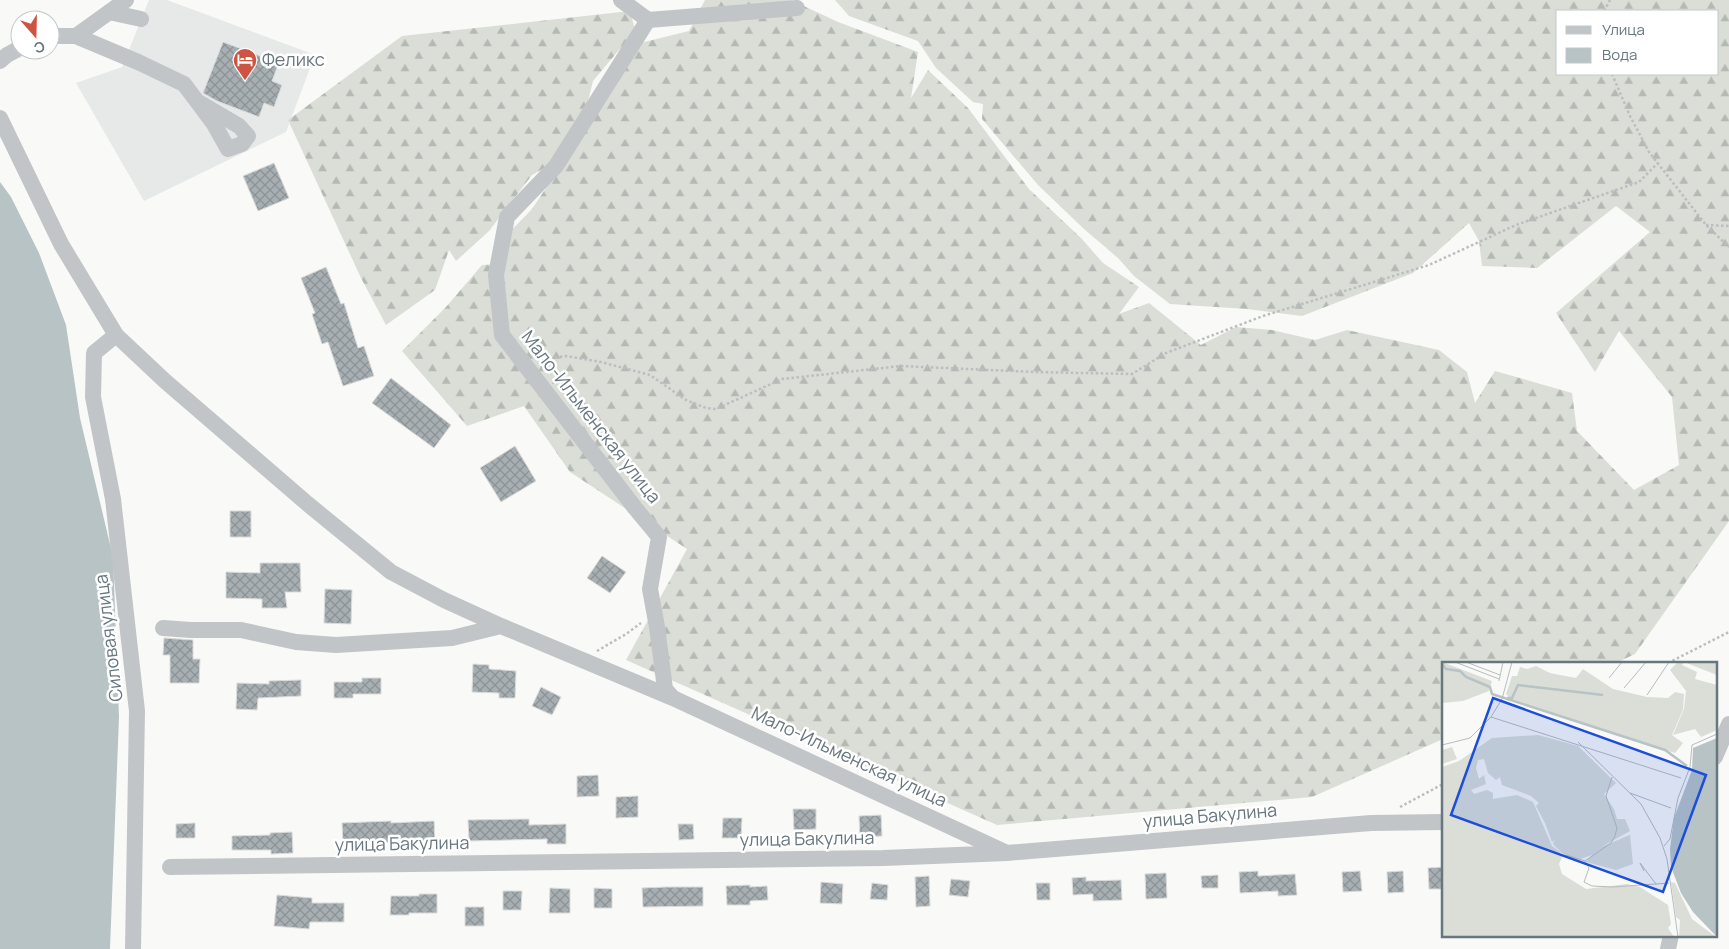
<svg xmlns="http://www.w3.org/2000/svg" width="1729" height="949" viewBox="0 0 1729 949" font-family="Manrope,sans-serif">
<style>
.built{fill:#e7e9e8}
.forest{fill:url(#forest-firs);fill-rule:evenodd}
.water{fill:#b7c3c5}
.building{fill:url(#building-cross-hatch);stroke:#dbdbda}
.lines{fill:none;stroke-linecap:round;stroke-linejoin:round}
.path{stroke:#bbbec0;stroke-width:2.5;stroke-dasharray:2.5 2.5;stroke-linecap:butt}
.minor{stroke:#c1c5c8;stroke-width:16}
.labels{text-anchor:middle;stroke-width:5;stroke-linejoin:round;paint-order:stroke}
.poi-label{font-size:18px;fill:#67777e;stroke:#fff;text-anchor:start}
.street-label{font-size:18px;fill:#67777e;stroke:#fff}
.inset-river{fill:none;stroke:#b7c3c5;stroke-width:2.5}
.inset-road{fill:none;stroke:#b6bdc0;stroke-width:1}
.view{fill:#1d4ed8;fill-opacity:0.15;stroke:#1d4ed8;stroke-width:2.5}
.inset-edge{fill:none;stroke:#67777e;stroke-width:2.5}
</style>
<defs>
<pattern id="forest-firs" width="22" height="20" patternUnits="userSpaceOnUse" patternTransform="scale(1.25)"><rect width="22" height="20" fill="#daded7"/><path d="M5 1l3.5 6h-7zM16 11l3.5 6h-7z" fill="#b5b9b4"/></pattern>
<pattern id="building-cross-hatch" width="8" height="8" patternUnits="userSpaceOnUse" patternTransform="scale(1.25)"><rect width="8" height="8" fill="#a7afb3"/><path d="M0 0l8 8M0 8l8-8" fill="none" stroke="#8c9397"/></pattern>
</defs>
<rect width="100%" height="100%" fill="#f9f9f7"/>
<path class="built" d="M 149,0 L 167,0 L 315,55 L 286,132 L 144,201 L 76,83 L 122,67 Z"/>
<path class="forest" d="M 705,0 L 791,0 L 838,22 L 918,52 L 911,98 L 928,70 L 968,108 L 1029,189 L 1081,238 L 1103,263 L 1139,287 L 1119,314 L 1149,303 L 1201,345 L 1236,327 L 1272,330 L 1315,340 L 1347,330 L 1439,350 L 1467,372 L 1475,403 L 1495,371 L 1572,393 L 1577,431 L 1634,490 L 1679,465 L 1672,397 L 1619,331 L 1595,372 L 1556,313 L 1650,232 L 1616,206 L 1537,268 L 1482,266 L 1479,241 L 1469,223 L 1413,273 L 1302,316 L 1247,309 L 1170,304 L 1134,276 L 1118,258 L 1084,229 L 1038,185 L 982,119 L 983,104 L 973,102 L 936,68 L 918,41 L 849,16 L 835,0 L 1729,0 L 1729,521 L 1635,654 L 1616,663 L 1443,663 L 1443,739 L 1312,797 L 997,825 L 626,660 L 687,549 L 570,472 L 524,406 L 467,426 L 402,351 L 446,307 L 482,265 L 501,264 L 500,242 L 532,209 L 568,155 L 532,175 L 489,231 L 456,261 L 449,250 L 435,290 L 386,325 L 361,278 L 288,120 L 402,36 L 630,11 L 637,37 L 619,50 L 593,81 L 578,141 L 640,43 L 689,31 ZM 1558,11 L 1718,11 L 1718,74 L 1558,74 Z"/>
<path class="water" d="M 0,182 L 11,197 L 39,253 L 66,325 L 80,418 L 113,557 L 119,717 L 110,949 L 0,949 Z"/>
<path class="building" d="M 223,42 L 279,63 L 272,81 L 282,85 L 274,107 L 264,103 L 259,117 L 217,101 L 203,93 Z
M 274,163 L 289,198 L 258,211 L 243,176 Z
M 326,267 L 341,304 L 344,303 L 358,348 L 364,346 L 374,376 L 343,386 L 328,342 L 322,344 L 312,314 L 315,313 L 301,278 Z
M 391,378 L 451,425 L 434,448 L 372,403 Z
M 515,446 L 536,481 L 501,502 L 480,468 Z
M 230,511 L 251,511 L 251,537 L 230,537 Z
M 602,556 L 626,572 L 610,593 L 587,578 Z
M 260,563 L 300,563 L 301,592 L 285,592 L 287,608 L 262,608 L 262,599 L 226,598 L 226,572 L 260,573 Z
M 325,589 L 352,590 L 351,624 L 324,623 Z
M 164,638 L 193,640 L 193,659 L 200,659 L 199,683 L 170,683 L 170,655 L 163,655 Z
M 473,664 L 489,665 L 489,669 L 516,671 L 515,698 L 499,698 L 499,693 L 472,692 Z
M 362,678 L 381,678 L 381,694 L 353,694 L 353,698 L 334,698 L 334,682 L 362,682 Z
M 301,680 L 301,696 L 258,698 L 257,710 L 236,709 L 237,683 L 269,684 L 269,681 Z
M 541,687 L 561,697 L 552,715 L 532,706 Z
M 598,775 L 599,796 L 577,797 L 577,776 Z
M 638,796 L 638,817 L 616,818 L 616,797 Z
M 793,809 L 816,809 L 816,829 L 794,830 Z
M 881,815 L 882,836 L 860,837 L 859,816 Z
M 723,818 L 742,818 L 741,838 L 722,838 Z
M 529,819 L 529,825 L 566,824 L 566,844 L 547,844 L 547,839 L 469,841 L 468,820 Z
M 391,821 L 391,823 L 434,821 L 435,842 L 343,843 L 342,823 Z
M 195,823 L 195,838 L 176,838 L 176,824 Z
M 678,824 L 693,824 L 694,839 L 679,840 Z
M 292,832 L 293,853 L 271,854 L 271,850 L 232,850 L 232,836 L 270,835 L 270,833 Z
M 1443,867 L 1443,889 L 1429,889 L 1428,868 Z
M 1258,871 L 1258,876 L 1295,874 L 1297,895 L 1278,896 L 1278,891 L 1240,893 L 1239,872 Z
M 1360,871 L 1362,891 L 1343,892 L 1342,872 Z
M 1403,871 L 1404,892 L 1388,893 L 1387,872 Z
M 1166,873 L 1167,898 L 1146,899 L 1145,874 Z
M 1218,875 L 1218,888 L 1202,888 L 1201,876 Z
M 929,876 L 930,906 L 916,907 L 915,877 Z
M 1086,877 L 1086,881 L 1121,880 L 1122,900 L 1093,901 L 1093,894 L 1073,895 L 1072,878 Z
M 951,879 L 970,881 L 968,897 L 949,895 Z
M 821,882 L 843,884 L 842,904 L 820,903 Z
M 872,883 L 888,885 L 887,900 L 870,899 Z
M 1036,883 L 1050,883 L 1050,900 L 1037,900 Z
M 750,885 L 750,887 L 767,886 L 768,900 L 750,901 L 750,905 L 727,905 L 726,886 Z
M 666,887 L 703,887 L 703,906 L 643,907 L 642,888 Z
M 550,888 L 570,889 L 570,913 L 549,913 Z
M 594,888 L 612,889 L 612,908 L 594,908 Z
M 503,891 L 522,891 L 521,910 L 503,910 Z
M 419,894 L 437,894 L 437,913 L 409,913 L 409,915 L 390,915 L 391,896 L 419,896 Z
M 277,895 L 312,898 L 312,903 L 344,903 L 344,922 L 310,922 L 309,929 L 274,926 Z
M 465,907 L 484,907 L 484,926 L 465,926 Z"/>
<g class="lines">
<path class="path" d="M 1604,11 L 1610,0
M 1612,74 L 1630,116 L 1649,152 L 1706,225 L 1729,247
M 1706,225 L 1729,226
M 540,360 L 566,356 L 601,362 L 650,375 L 686,400 L 706,408 L 716,409 L 782,379 L 901,366 L 1035,372 L 1132,374 L 1166,353 L 1263,316 L 1429,265 L 1516,225 L 1639,182 L 1658,163
M 597,651 L 626,634 L 641,623
M 1668,663 L 1729,632
M 1400,807 L 1443,784"/>
<path class="minor" d="M 621,0 L 648,20 L 556,166 L 507,217 L 496,275 L 502,335 L 635,508 L 659,537 L 650,589 L 657,627 L 665,689 L 673,698
M 109,12 L 141,19
M 648,20 L 797,8
M 50,36 L 76,36 L 138,62 L 184,84 L 214,124 L 228,149 L 242,144 L 248,136 L 239,126 L 198,102
M 76,36 L 126,0
M 0,61 L 7,55 L 20,48
M 0,118 L 61,244 L 116,335 L 165,381 L 309,505 L 391,572 L 444,600 L 501,626 L 673,698 L 1007,853
M 116,335 L 94,353 L 93,397 L 113,499 L 137,711 L 133,949
M 163,628 L 191,630 L 241,630 L 296,642 L 336,645 L 452,638 L 501,626
M 1715,757 L 1729,724
M 170,867 L 883,858 L 1007,853 L 1371,823 L 1443,822
M 1668,949 L 1671,935"/>
</g>
<defs>
<g id="hotel-pin" transform="scale(1.25)"><path d="M0 17L-7.5 6A9.5 9.5 0 1 1 7.5 6Z" fill="#cd5443" stroke="#fff"/><path d="M-6-4.5h1.5V1H6V5H4.5V3h-9V5H-6ZM-4 0a1.8 1.8 0 1 1 3.6 0ZM.5 0V-2.5h3Q6-2.5 6 0Z" fill="#fff"/></g>
</defs>
<g fill-rule="evenodd">
<use href="#hotel-pin" x="245" y="60"/>
</g>
<g class="labels">
<g class="poi-label">
<text x="262" y="66">Феликс</text>
</g>
<g class="street-label">
<text transform="translate(591 417) rotate(52)" y="6">Мало-Ильменская улица</text>
<text transform="translate(109 638) rotate(-97)" y="6">Силовая улица</text>
<text transform="translate(849 757) rotate(25)" y="6">Мало-Ильменская улица</text>
<text transform="translate(1210 816) rotate(-5)" y="6">улица Бакулина</text>
<text transform="translate(807 839) rotate(-1)" y="6">улица Бакулина</text>
<text transform="translate(402 844) rotate(-1)" y="6">улица Бакулина</text>
</g>
</g>
<g transform="translate(1442 662)">
<rect width="275" height="275" fill="#f9f9f7"/>
<path d="M 236,0 L 275,0 L 275,13 L 242,0 L 240,3 L 255,10 L 253,17 L 275,23 L 275,68 L 259,75 L 253,67 L 231,73 L 242,47 L 244,29 L 228,8 ZM 10,85 L 15,97 L 0,102 L 0,88 Z" fill="#daded7"/>
<path d="M 96,73 L 136,84 L 174,121 L 162,132 L 172,147 L 175,157 L 183,157 L 188,169 L 159,185 L 188,173 L 191,202 L 174,208 L 144,200 L 150,193 L 135,198 L 124,195 L 111,182 L 113,178 L 110,180 L 103,161 L 94,144 L 97,141 L 89,134 L 60,123 L 58,115 L 54,118 L 46,111 L 42,97 L 36,98 L 34,106 L 37,117 L 42,113 L 44,122 L 29,128 L 32,132 L 45,128 L 51,131 L 51,137 L 75,133 L 91,140 L 110,184 L 118,190 L 120,195 L 117,202 L 120,212 L 144,227 L 185,222 L 198,225 L 226,243 L 229,262 L 226,266 L 232,275 L 0,275 L 0,105 L 17,99 L 50,76 ZM 229,220 L 233,221 L 250,257 L 274,275 L 237,275 L 238,258 L 234,255 Z" fill="#daded7"/>
<path d="M 0,0 L 50,19 L 47,29 L 21,39 L 0,41 ZM 94,4 L 108,11 L 134,16 L 141,7 L 171,27 L 205,35 L 226,36 L 233,30 L 242,32 L 241,48 L 230,73 L 241,81 L 233,91 L 69,37 L 64,32 L 70,14 L 75,14 L 78,5 L 85,7 Z" fill="#daded7"/>
<path d="M 275,76 L 275,275 L 251,250 L 239,231 L 229,205 L 228,187 L 232,156 L 250,108 L 251,86 Z" fill="#b7c3c5"/>
<path class="inset-river" d="M 0,2 L 4,7 L 18,9 L 24,15 L 48,25 L 50,32 L 223,88 L 245,104M 65,36 L 70,36 L 76,23 L 161,33"/>
<path class="inset-road" d="M 13,0 L 57,17M 24,0 L 58,13M 167,16 L 180,0M 57,19 L 61,0M 182,26 L 204,0M 205,33 L 227,0M 49,55 L 239,116M 136,80 L 199,142 L 218,176 L 225,197 L 236,275M 0,83 L 28,76 L 49,55 L 60,37 L 70,0M 170,115 L 164,134 L 175,166 L 173,174 L 169,181 L 143,199 L 147,206 L 142,220 L 150,224 L 171,225 L 214,222M 188,131 L 229,146M 222,184 L 228,177 L 236,136 L 248,105 L 250,83 L 275,72M 124,193 L 143,199M 202,209 L 198,201 L 214,222 L 227,221"/>
<path class="view" d="M 51,36 L 264,113 L 221,230 L 9,153 Z"/>
<rect width="275" height="275" class="inset-edge"/>
</g>
<rect x="1556" y="10" width="162" height="65" fill="#ffffff" stroke="#c2c9cb"/>
<rect x="1566" y="26" width="25" height="8" fill="#c1c5c8" stroke="#c2c9cb"/>
<text x="1602" y="35" font-size="15" fill="#67777e">Улица</text>
<rect x="1566" y="48" width="25" height="15" fill="#b7c3c5" stroke="#c2c9cb"/>
<text x="1602" y="60" font-size="15" fill="#67777e">Вода</text>
<g transform="translate(35 35) rotate(160)"><circle r="24" fill="#ffffff" stroke="#c2c9cb"/>
<path d="M0-4L9 19L0 12L-9 19Z" fill="#cd5443"/>
<text y="-8" font-size="14" font-weight="bold" text-anchor="middle" fill="#67777e">С</text>
</g>
</svg>
